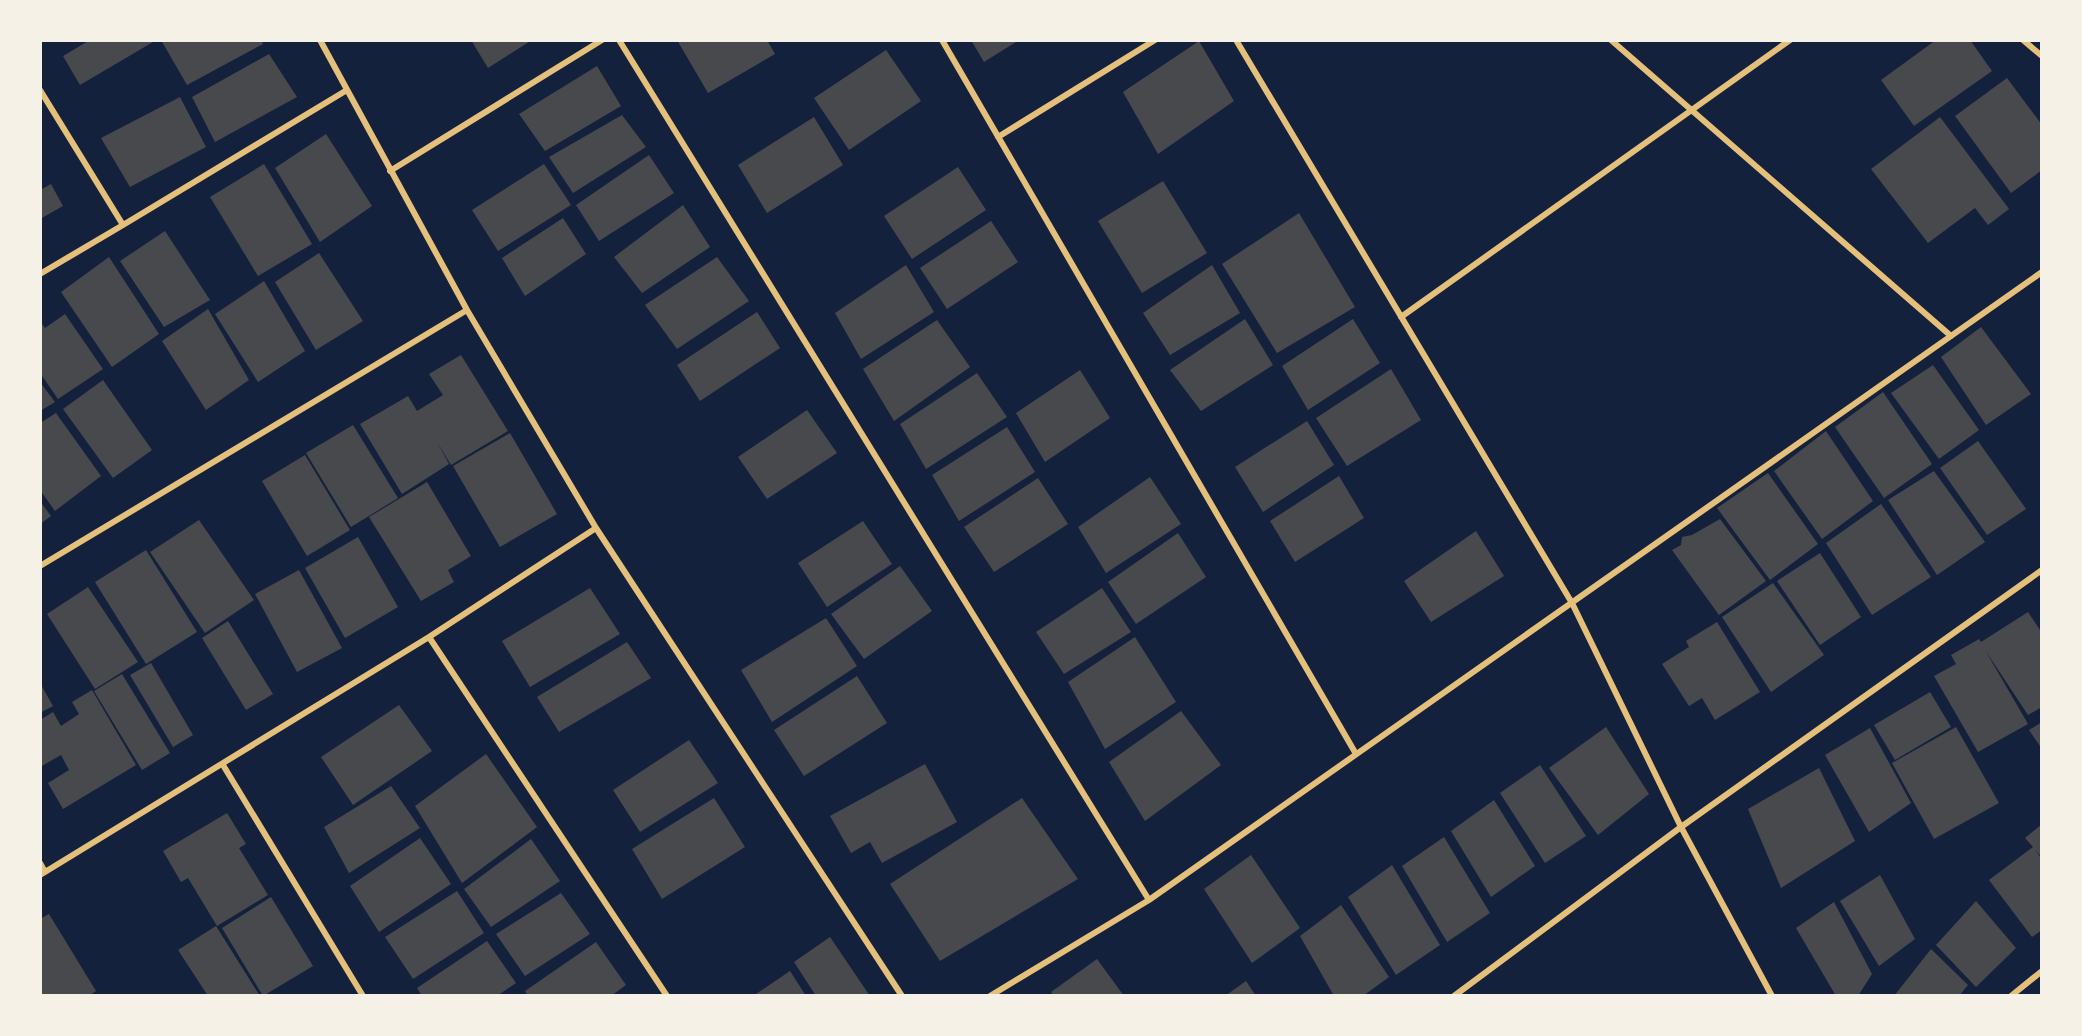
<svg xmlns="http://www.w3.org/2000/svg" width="2082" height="1036" viewBox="0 0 2082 1036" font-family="Montserrat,sans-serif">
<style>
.building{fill:#48494c}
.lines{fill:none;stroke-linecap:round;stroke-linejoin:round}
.minor{stroke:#e5c07b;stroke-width:6}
</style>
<rect width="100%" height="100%" fill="#14213d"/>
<path class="building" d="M 90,40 L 152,40 L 153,42 L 80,85 L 63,56 Z
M 161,40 L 261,40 L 263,44 L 187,85 Z
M 471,40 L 532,40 L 488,68 Z
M 677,40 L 767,40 L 775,54 L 708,93 Z
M 971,40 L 1019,40 L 984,62 Z
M 1936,40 L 1970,40 L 1992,71 L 1914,126 L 1881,80 Z
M 1199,41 L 1234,101 L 1158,154 L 1123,92 Z
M 886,50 L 921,101 L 849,150 L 814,98 Z
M 269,54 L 297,97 L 215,142 L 192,97 Z
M 597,66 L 621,106 L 545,151 L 519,114 Z
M 2007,78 L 2042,125 L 2042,170 L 2011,193 L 1955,116 Z
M 180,97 L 206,147 L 130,187 L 101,138 Z
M 622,115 L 646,147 L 573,193 L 549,157 Z
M 814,117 L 843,165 L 767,213 L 738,165 Z
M 1940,117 L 2009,209 L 1988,225 L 1975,208 L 1928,243 L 1871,169 Z
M 326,134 L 372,206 L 320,242 L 275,168 Z
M 649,155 L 674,193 L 599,241 L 576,205 Z
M 264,164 L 312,244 L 258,276 L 210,197 Z
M 544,164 L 571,205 L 498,251 L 472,210 Z
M 958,167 L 986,210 L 912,259 L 884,216 Z
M 1163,181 L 1207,253 L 1142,293 L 1098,221 Z
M 51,184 L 63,206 L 40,219 L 40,190 Z
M 683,205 L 710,247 L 642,293 L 614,257 Z
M 1299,213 L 1355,307 L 1277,353 L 1222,264 Z
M 563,218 L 586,254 L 525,296 L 502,258 Z
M 991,221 L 1018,262 L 947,309 L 920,268 Z
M 165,231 L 210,300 L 164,327 L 120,261 Z
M 319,253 L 363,321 L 316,350 L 275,282 Z
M 109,257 L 159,334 L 112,367 L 61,292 Z
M 717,257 L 749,301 L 677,349 L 645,305 Z
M 906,265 L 934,312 L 861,359 L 835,313 Z
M 1212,265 L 1240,313 L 1170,355 L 1143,313 Z
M 264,281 L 305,351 L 258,382 L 215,314 Z
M 208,309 L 249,380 L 206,410 L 162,341 Z
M 757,312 L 780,348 L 700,401 L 677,365 Z
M 65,314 L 103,369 L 58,399 L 40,373 L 40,321 L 45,328 Z
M 1245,319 L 1273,365 L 1201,411 L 1170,370 Z
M 1353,319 L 1380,363 L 1308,410 L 1282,366 Z
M 937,320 L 970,367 L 894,421 L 863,369 Z
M 1981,327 L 2031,394 L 1986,425 L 1941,357 Z
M 461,355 L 508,431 L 451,465 L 437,442 L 449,464 L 402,494 L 360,424 L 408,396 L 417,411 L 443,395 L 429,374 Z
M 1933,365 L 1979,430 L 1939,459 L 1891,393 Z
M 1391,369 L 1421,420 L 1347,466 L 1316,418 Z
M 1080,370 L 1110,418 L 1045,462 L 1016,413 Z
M 977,373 L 1007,417 L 926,469 L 900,424 Z
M 103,380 L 152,450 L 113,478 L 63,409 Z
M 40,382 L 55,402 L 40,411 Z
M 1883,392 L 1932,464 L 1884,498 L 1835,427 Z
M 807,410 L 837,453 L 767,499 L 738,457 Z
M 56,413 L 101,476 L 55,511 L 40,490 L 40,423 Z
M 1307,421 L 1334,465 L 1263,512 L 1235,467 Z
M 353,425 L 398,498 L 351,527 L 306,453 Z
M 1007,427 L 1035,472 L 959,521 L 932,475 Z
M 1826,431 L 1873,501 L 1822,539 L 1774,471 Z
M 510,433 L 557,514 L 500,547 L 453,466 Z
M 1978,441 L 2026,509 L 1987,535 L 1940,468 Z
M 305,455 L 350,530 L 307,556 L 262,481 Z
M 1934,471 L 1985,542 L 1937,575 L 1888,500 Z
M 1768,473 L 1818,544 L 1770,580 L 1717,508 Z
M 1339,476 L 1364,518 L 1295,562 L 1270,521 Z
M 1150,477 L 1181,524 L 1106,573 L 1078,527 Z
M 1038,478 L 1068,524 L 994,572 L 964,527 Z
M 427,482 L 471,556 L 448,570 L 454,582 L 421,601 L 369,517 Z
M 40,501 L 51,516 L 40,524 Z
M 1881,504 L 1931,577 L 1872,615 L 1826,543 Z
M 1720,519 L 1766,581 L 1719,615 L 1672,550 L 1681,545 L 1682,537 L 1692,535 Z
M 199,520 L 254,600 L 205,633 L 150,552 Z
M 863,521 L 892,564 L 827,607 L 798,563 Z
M 1476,531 L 1504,576 L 1431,622 L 1404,581 Z
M 1178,533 L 1206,577 L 1136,624 L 1108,582 Z
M 358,537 L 398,607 L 345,638 L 305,568 Z
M 146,550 L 197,632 L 146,664 L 95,582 Z
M 1820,553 L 1861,617 L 1820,645 L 1777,581 Z
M 900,566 L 932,611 L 864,659 L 831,614 Z
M 299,570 L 342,648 L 297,672 L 255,594 Z
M 1773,583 L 1824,655 L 1771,692 L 1722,617 Z
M 88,587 L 138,662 L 95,689 L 47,614 Z
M 590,588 L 620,634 L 530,687 L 502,641 Z
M 1102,588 L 1131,632 L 1064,674 L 1036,632 Z
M 2028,612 L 2042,633 L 2042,707 L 2028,715 L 1985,650 L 2028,724 L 1978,752 L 1934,676 L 1956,664 L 1951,655 L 1979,639 L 1981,642 Z
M 826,618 L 857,666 L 772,722 L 741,670 Z
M 228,621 L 273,694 L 246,710 L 202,638 Z
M 1717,622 L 1760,692 L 1715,720 L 1702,698 L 1689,706 L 1662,664 L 1689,647 L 1686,641 Z
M 1135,637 L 1176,702 L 1105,749 L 1068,682 Z
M 627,642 L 651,678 L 559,732 L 537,697 Z
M 151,663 L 193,735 L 173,747 L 130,675 Z
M 122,674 L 170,753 L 142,770 L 94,691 Z
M 857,676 L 887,723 L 804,776 L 774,730 Z
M 40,683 L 53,706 L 40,713 Z
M 92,690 L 136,765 L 63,809 L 48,783 L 69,770 L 61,755 L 40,767 L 40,720 L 53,712 L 61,726 L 79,714 L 72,702 Z
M 1930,692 L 1951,727 L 1895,760 L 1874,725 Z
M 399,705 L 432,751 L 353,805 L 321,757 Z
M 1181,711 L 1221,765 L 1145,821 L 1109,762 Z
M 2042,722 L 2042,749 L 2029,730 Z
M 1606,727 L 1649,794 L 1598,835 L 1549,768 Z
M 1956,727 L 1999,803 L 1934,839 L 1892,763 Z
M 1870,728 L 1911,803 L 1869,832 L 1825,755 Z
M 689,740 L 718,783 L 640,832 L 613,790 Z
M 486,754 L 537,827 L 462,883 L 415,806 Z
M 925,764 L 957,822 L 882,863 L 870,842 L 851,853 L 830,816 Z
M 1540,765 L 1586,836 L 1545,863 L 1500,793 Z
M 1819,768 L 1855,841 L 1781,888 L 1748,809 Z
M 391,786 L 420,828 L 349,873 L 324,827 Z
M 714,798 L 745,847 L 662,899 L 632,849 Z
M 1022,798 L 1078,879 L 940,961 L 890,884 Z
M 1494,800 L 1535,866 L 1491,897 L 1451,831 Z
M 227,813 L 246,844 L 239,848 L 268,895 L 217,926 L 188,878 L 181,882 L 163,851 Z
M 2042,824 L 2042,857 L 2035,850 L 2042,859 L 2042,930 L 2032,937 L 1989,880 L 2033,847 L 2025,838 Z
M 1444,837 L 1490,913 L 1447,942 L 1402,866 Z
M 420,838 L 451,884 L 379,932 L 350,886 Z
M 531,839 L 560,881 L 491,927 L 464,889 Z
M 1251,855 L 1300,928 L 1252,963 L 1204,889 Z
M 1392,865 L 1440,945 L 1396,975 L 1348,897 Z
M 1880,875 L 1915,939 L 1879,966 L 1840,901 Z
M 457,891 L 484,933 L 413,979 L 385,937 Z
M 561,893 L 590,934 L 525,976 L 496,934 Z
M 271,897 L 313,966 L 263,996 L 222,928 Z
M 1976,901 L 2016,948 L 1976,987 L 1936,945 Z
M 1834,902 L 1872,974 L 1858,996 L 1836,996 L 1796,928 Z
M 1341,905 L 1389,977 L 1363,996 L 1334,996 L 1300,936 Z
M 49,914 L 96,991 L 89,996 L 42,996 L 40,993 L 40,919 Z
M 216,926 L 260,996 L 208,996 L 178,950 Z
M 830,937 L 870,996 L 816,996 L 794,962 Z
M 487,941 L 516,983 L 497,996 L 422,996 L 417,988 Z
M 596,942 L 626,985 L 611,996 L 528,996 L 525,991 Z
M 1931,949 L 1968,985 L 1959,996 L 1894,996 Z
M 1097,959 L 1124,996 L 1054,996 L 1051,992 Z
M 790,971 L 806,996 L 753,996 Z
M 1246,981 L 1256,996 L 1225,996 Z"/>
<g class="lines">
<path class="minor" d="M 320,40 L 467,310 L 596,528 L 902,996
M 619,40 L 1149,900
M 942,40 L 1356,754
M 1236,40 L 1572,603 L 1681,827 L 1772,996
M 1611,40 L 1951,336
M 2023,40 L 2042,56
M 40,90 L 123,225 L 40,274
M 998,137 L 1155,40
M 390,171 L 602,40
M 123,225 L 347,90
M 1401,317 L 1790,40
M 40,566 L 467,310
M 429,637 L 667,996
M 223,765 L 363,996
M 40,863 L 45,872 L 40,875
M 45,872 L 429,637 L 596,528
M 990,996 L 1149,900 L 2042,272
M 1454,996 L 1681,827 L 2042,570
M 2011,996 L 2042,971"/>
</g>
<rect width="2082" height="1036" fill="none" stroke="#f6f1e7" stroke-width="84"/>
</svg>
